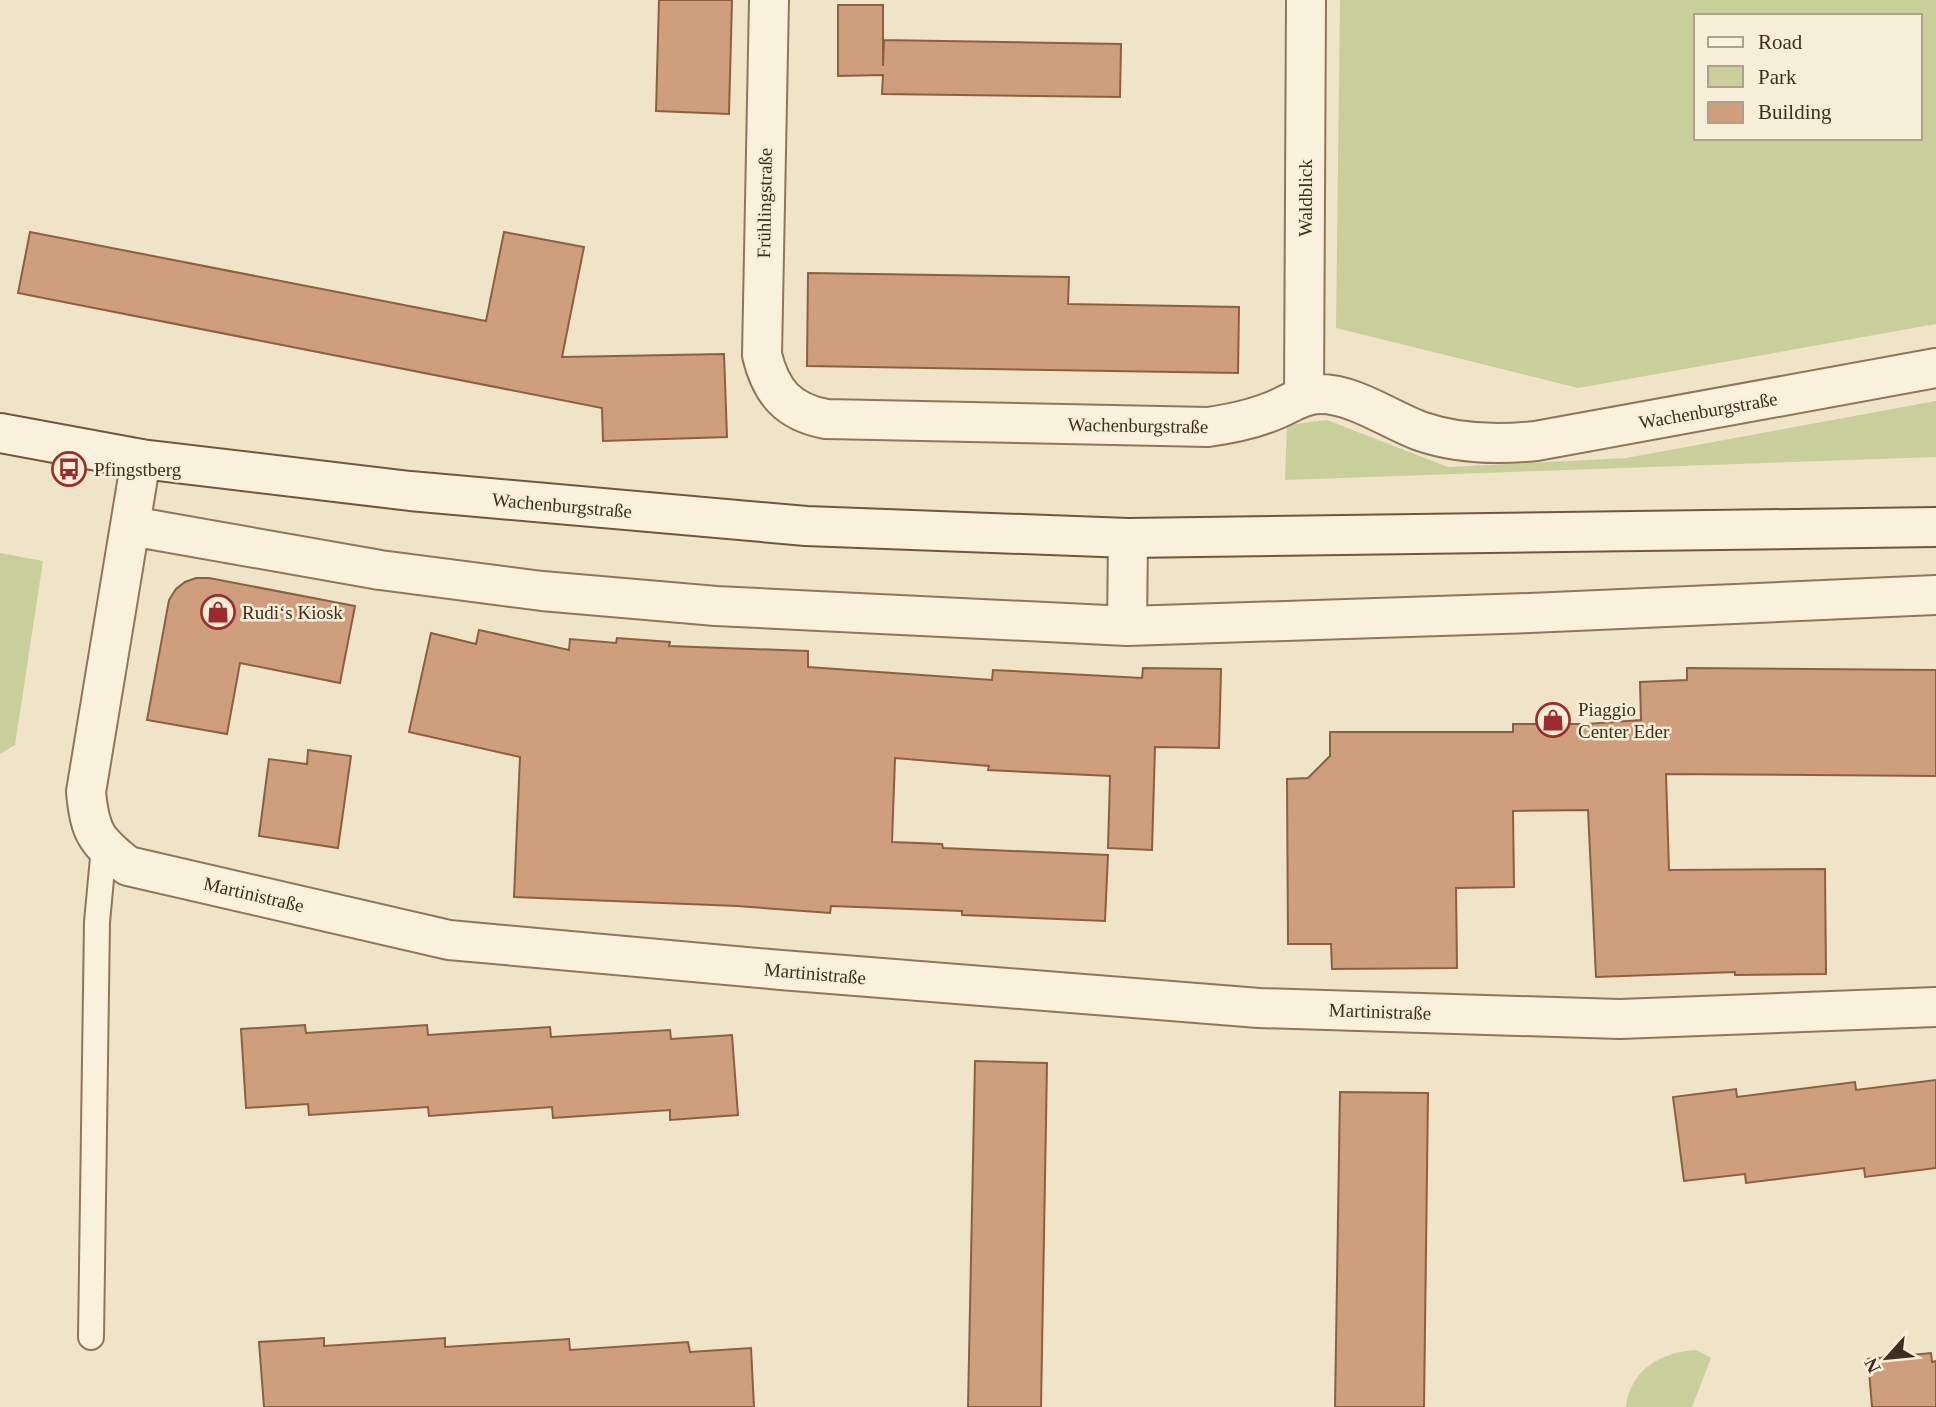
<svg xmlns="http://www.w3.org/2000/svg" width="1936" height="1407" viewBox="0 0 1936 1407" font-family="Georgia,serif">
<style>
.green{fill:#c9cf9b;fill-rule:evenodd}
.building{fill:#cf9f7d;stroke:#8d5f41;stroke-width:2}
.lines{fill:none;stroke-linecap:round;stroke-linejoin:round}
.service-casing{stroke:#8d765c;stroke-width:28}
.minor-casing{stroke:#8d765c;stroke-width:42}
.secondary-casing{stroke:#6f573f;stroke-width:42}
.service{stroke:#faf1dc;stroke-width:24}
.minor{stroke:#faf1dc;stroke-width:38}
.secondary{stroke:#faf1dc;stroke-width:38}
.labels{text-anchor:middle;stroke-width:5;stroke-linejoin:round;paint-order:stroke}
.street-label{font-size:19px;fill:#3d2e20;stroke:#f7eed8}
.poi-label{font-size:19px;fill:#3d2e20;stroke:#f7eed8;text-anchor:start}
</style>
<rect width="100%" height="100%" fill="#f0e4c8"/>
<path class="green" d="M 1340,0 L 1936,0 L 1936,324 L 1578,388 L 1336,328 ZM 1696,16 L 1920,16 L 1920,138 L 1696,138 Z
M 1936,401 L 1936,457 L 1285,480 L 1287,425 L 1327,420 L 1448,467 L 1626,458 Z
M 0,553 L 43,561 L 15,745 L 0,754 Z
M 1696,1350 L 1711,1358 L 1692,1407 L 1626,1407 C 1630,1370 1661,1352 1696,1350 Z"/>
<path class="building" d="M 659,0 L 732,0 L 729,114 L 656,111 Z
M 838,5 L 883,5 L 883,66 L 884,40 L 1121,44 L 1120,97 L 882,94 L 883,75 L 838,76 Z
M 30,232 L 486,321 L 504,232 L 584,247 L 562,357 L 724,354 L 727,437 L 603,441 L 602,408 L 18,293 Z
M 808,273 L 1069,277 L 1068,304 L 1239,307 L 1238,373 L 807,366 Z
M 196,578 L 209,578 L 355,606 L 340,683 L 240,663 L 227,734 L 147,720 L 169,600 L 176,589 L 185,582 Z
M 479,630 L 569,650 L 570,639 L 616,643 L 617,638 L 670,642 L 669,646 L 808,651 L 808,667 L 992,680 L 993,670 L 1142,678 L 1143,668 L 1221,669 L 1219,748 L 1155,747 L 1152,850 L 1108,848 L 1110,776 L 988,770 L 989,766 L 895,758 L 892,842 L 942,844 L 943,848 L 1108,855 L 1105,921 L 962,915 L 962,911 L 831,906 L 830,913 L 737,906 L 514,897 L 520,757 L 409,732 L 431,633 L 476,644 Z
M 1687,668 L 1936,670 L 1936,776 L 1666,774 L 1669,870 L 1825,869 L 1826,974 L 1735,975 L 1735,972 L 1596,977 L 1588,810 L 1513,811 L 1514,887 L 1456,888 L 1457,968 L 1332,969 L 1331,944 L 1288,944 L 1287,779 L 1308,778 L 1330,756 L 1330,732 L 1513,732 L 1513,724 L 1587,724 L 1641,720 L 1640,682 L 1687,680 Z
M 308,750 L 351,756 L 338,848 L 259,836 L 269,759 L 307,764 Z
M 305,1025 L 306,1033 L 427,1025 L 428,1035 L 550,1027 L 551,1037 L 670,1030 L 671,1039 L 732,1035 L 738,1115 L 670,1120 L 670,1110 L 553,1118 L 552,1107 L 429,1116 L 428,1107 L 309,1115 L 308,1104 L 246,1108 L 241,1029 Z
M 975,1061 L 1047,1063 L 1041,1407 L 968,1407 Z
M 1936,1080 L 1936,1168 L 1865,1177 L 1864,1168 L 1746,1183 L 1745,1174 L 1684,1181 L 1673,1097 L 1736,1089 L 1737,1097 L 1855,1082 L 1856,1090 Z
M 1340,1092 L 1428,1093 L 1424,1407 L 1335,1407 Z
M 324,1338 L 324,1346 L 445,1338 L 445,1347 L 569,1339 L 570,1350 L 688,1342 L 690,1352 L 751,1348 L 754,1407 L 264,1407 L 259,1342 Z
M 1931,1353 L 1932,1362 L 1936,1361 L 1936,1407 L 1872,1407 L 1868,1359 Z"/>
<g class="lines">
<g class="service-casing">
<path id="service" d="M 91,1337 L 97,922 L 104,847"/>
</g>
<g class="minor-casing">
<path id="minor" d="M 769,0 L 762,355 C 771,392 788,412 826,419 L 1208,427 C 1229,424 1250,420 1270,412 C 1287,406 1301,394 1320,394 C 1354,394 1388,419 1420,431 C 1457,444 1497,445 1536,441 L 1936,368
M 1304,396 L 1306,0
M 141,459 L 86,792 C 90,833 96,841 128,866 L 449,940 L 781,970 L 1259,1008 L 1620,1019 L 1936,1007
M 131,526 L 380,570 L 542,591 L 716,606 L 1127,626 L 1530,613 L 1936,595
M 1127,626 L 1128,538"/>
</g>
<g class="secondary-casing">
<path id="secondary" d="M 0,433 L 141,459 L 410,491 L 806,526 L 1128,538 L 1936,527"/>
</g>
<use href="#service" class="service"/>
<use href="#minor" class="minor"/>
<use href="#secondary" class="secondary"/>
</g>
<defs>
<g id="bus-ring" transform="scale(1.75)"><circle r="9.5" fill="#f7eed8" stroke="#9e2a2b" stroke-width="1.5"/><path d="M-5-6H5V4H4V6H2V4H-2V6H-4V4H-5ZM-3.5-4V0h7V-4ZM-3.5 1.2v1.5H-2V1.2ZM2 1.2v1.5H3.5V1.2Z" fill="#9e2a2b"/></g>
<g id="shop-ring" transform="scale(1.75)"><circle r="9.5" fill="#f7eed8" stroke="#9e2a2b" stroke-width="1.5"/><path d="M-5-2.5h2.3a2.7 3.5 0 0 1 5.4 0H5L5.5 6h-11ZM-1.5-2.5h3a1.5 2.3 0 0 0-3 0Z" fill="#9e2a2b"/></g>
</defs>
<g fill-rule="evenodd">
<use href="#bus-ring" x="69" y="469"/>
<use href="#shop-ring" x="218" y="612"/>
<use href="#shop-ring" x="1553" y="720"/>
</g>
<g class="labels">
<g class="street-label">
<text transform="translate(1305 198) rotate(-90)" y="7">Waldblick</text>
<text transform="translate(764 203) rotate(-89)" y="7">Frühlingstraße</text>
<text transform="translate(1708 410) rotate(-10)" y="7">Wachenburgstraße</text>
<text transform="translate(1138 425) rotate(1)" y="7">Wachenburgstraße</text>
<text transform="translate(562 505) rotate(5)" y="7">Wachenburgstraße</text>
<text transform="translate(254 894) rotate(13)" y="7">Martinistraße</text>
<text transform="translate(815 973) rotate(5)" y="7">Martinistraße</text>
<text transform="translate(1380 1011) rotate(2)" y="7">Martinistraße</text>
</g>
<g class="poi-label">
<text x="94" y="476">Pfingstberg</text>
<text x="242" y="619">Rudi‘s Kiosk</text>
<text x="1578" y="716">Piaggio<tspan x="1578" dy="22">Center Eder</tspan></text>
</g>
</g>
<rect x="1694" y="14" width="228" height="126" fill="#f7eed8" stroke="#ada18e" stroke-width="2"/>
<rect x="1708" y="37" width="35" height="10" fill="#faf1dc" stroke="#ada18e" stroke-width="2"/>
<text x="1758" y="49" font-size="21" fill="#3d2e20">Road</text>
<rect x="1708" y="66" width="35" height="21" fill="#c9cf9b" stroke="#ada18e" stroke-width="2"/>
<text x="1758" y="84" font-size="21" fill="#3d2e20">Park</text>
<rect x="1708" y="102" width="35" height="21" fill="#cf9f7d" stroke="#ada18e" stroke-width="2"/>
<text x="1758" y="119" font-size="21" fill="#3d2e20">Building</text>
<g transform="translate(1887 1358) rotate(243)" stroke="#f7eed8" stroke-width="5" paint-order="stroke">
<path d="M0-5L12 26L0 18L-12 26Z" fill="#3d2e20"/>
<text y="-10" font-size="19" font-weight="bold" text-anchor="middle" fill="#3d2e20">N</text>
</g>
</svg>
